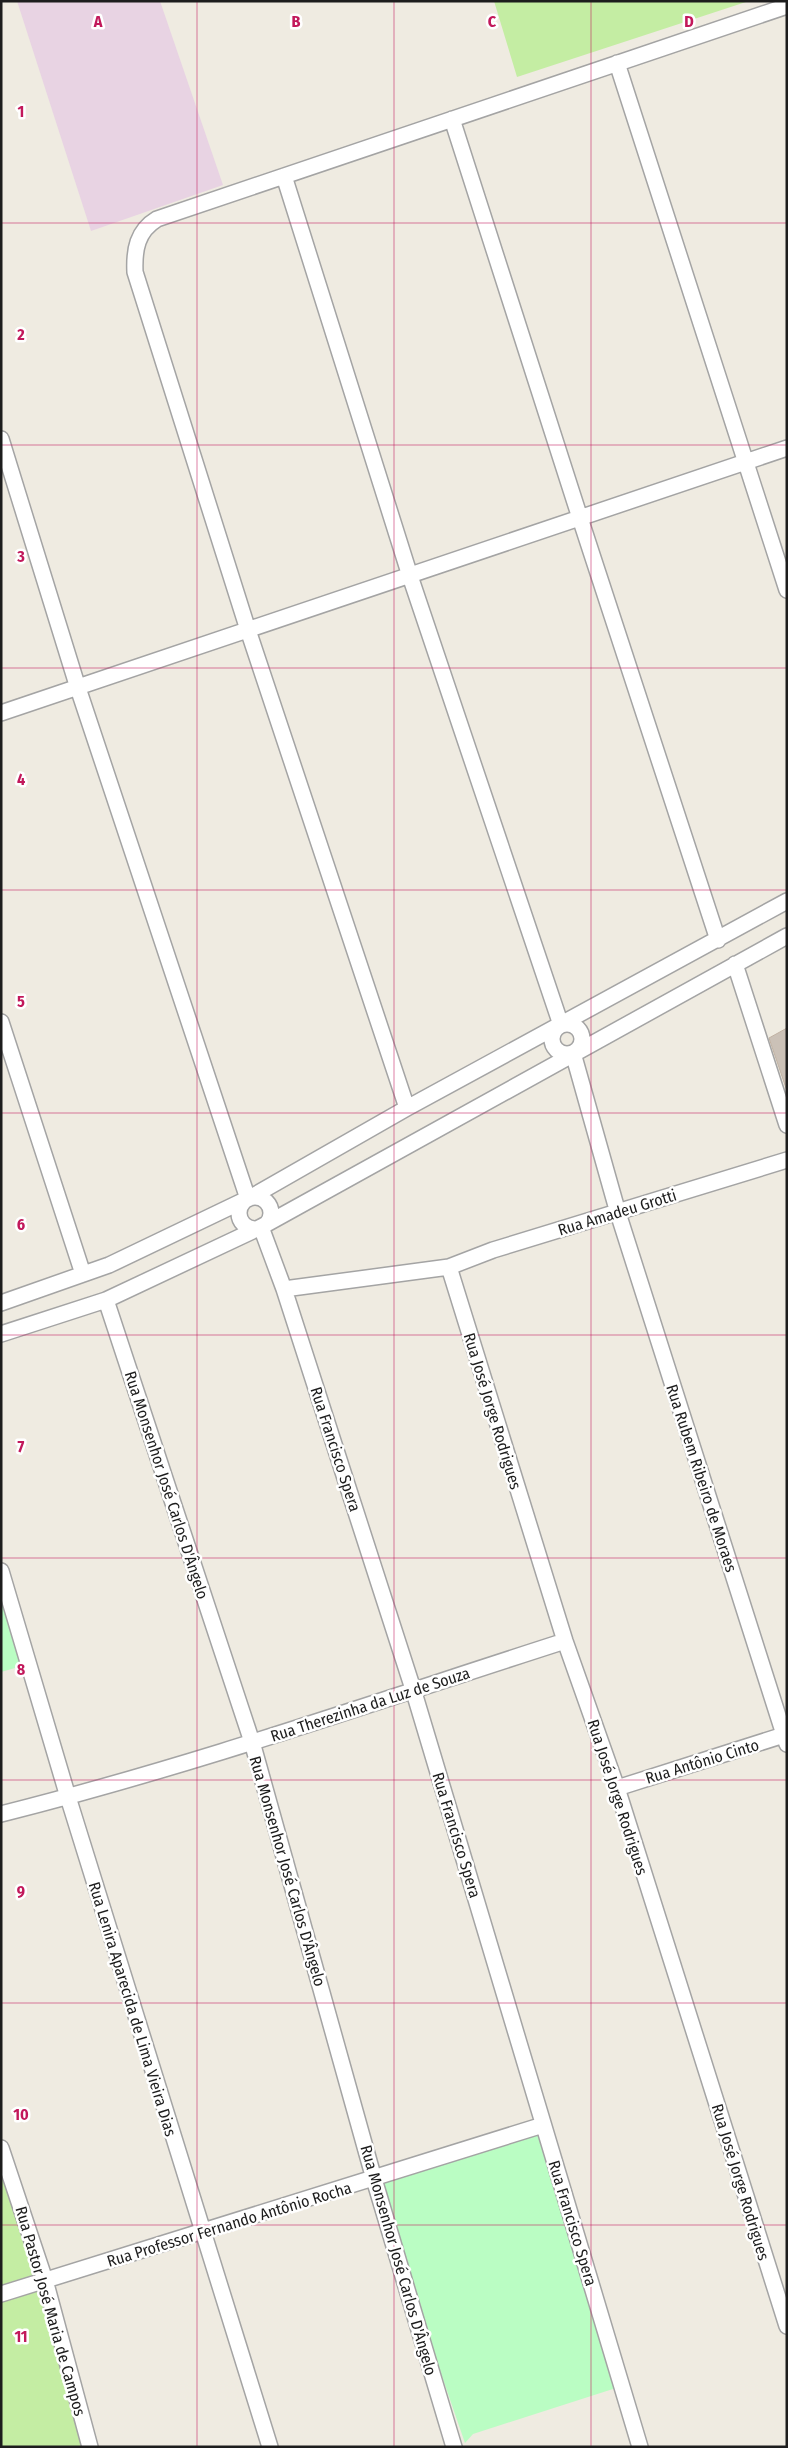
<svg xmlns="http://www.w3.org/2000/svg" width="788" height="2448" viewBox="0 0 788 2448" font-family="'Fira Sans Condensed',sans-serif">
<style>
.industrial{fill:#e8d3e3}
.grass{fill:#c4eda3}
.park{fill:#bafdc3}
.building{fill:#cbc1b7;stroke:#c1b2a3;filter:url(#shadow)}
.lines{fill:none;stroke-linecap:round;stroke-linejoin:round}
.minor-casing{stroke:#a4a4a4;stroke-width:18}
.minor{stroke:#fff;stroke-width:15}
.grid{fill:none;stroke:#c2185b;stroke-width:1;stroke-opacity:0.55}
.labels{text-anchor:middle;stroke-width:5;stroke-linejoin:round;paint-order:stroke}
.street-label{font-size:16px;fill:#1d1d1d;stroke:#fff}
.grid-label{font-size:16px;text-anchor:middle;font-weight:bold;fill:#c2185b;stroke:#fff;stroke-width:5;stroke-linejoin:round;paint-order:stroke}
</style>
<defs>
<filter id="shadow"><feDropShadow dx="5.5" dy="3" stdDeviation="0" flood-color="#0004"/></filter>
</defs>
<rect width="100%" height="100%" fill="#efebe1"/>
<path class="industrial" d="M 17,1 L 160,1 L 223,185 L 91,231 Z"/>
<path class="grass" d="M 494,1 L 749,1 L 517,77 Z
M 1,2156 L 41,2278 L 82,2447 L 1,2447 Z"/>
<path class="park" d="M 1,1571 L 29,1664 L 1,1672 Z
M 543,2125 L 616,2388 L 473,2434 L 465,2443 L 374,2179 Z"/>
<path class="building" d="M 787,1028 L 787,1091 L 769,1038 Z"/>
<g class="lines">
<g class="minor-casing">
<path id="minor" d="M 617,63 L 787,590
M 452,119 L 580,518 L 718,940
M 284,176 L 410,576 L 561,1025
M 1,439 L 78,688 L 248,1199
M 1,713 L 787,448
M 735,964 L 787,1125
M 1,1022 L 83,1274
M552 1039a15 15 0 1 1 30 0a15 15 0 1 1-30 0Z
M 573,1053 L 618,1213 L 787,1744
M 407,1108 L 248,630 L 135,272 C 134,250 137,231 157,219 L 787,6
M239 1213a16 16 0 1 1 32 0a16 16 0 1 1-32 0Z
M 261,1227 L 284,1289 L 413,1689 L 640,2447
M 449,1267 L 565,1641 L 617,1788 L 787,2326
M 284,1289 L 449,1267 L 493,1250 L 787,1160
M 106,1300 L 252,1742 L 374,2179 L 454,2447
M 1,1303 L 109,1265 L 253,1196 L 407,1108 L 787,901
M 1,1334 L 106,1300 L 261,1227 L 787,936
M 1,1571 L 68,1797 L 270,2447
M 617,1788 L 787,1734
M 1,1814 C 192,1766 378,1701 565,1641
M 1,2148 L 45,2280 L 90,2447
M 1,2294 L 543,2125"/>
</g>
<use href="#minor" class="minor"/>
</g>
<path class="grid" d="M 197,1 L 197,2447M 394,1 L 394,2447M 591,1 L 591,2447M 1,223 L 787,223M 1,445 L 787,445M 1,668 L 787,668M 1,890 L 787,890M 1,1113 L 787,1113M 1,1335 L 787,1335M 1,1558 L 787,1558M 1,1780 L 787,1780M 1,2003 L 787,2003M 1,2225 L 787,2225"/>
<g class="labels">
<g class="street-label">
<text transform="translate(617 1212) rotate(-17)" y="6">Rua Amadeu Grotti</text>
<text transform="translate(493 1411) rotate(73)" y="6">Rua José Jorge Rodrigues</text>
<text transform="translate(336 1449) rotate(72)" y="6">Rua Francisco Spera</text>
<text transform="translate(702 1478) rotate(72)" y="6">Rua Rubem Ribeiro de Moraes</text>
<text transform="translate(167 1485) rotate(72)" y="6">Rua Monsenhor José Carlos D'Ângelo</text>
<text transform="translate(370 1704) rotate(-18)" y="6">Rua Therezinha da Luz de Souza</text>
<text transform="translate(702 1761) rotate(-17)" y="6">Rua Antônio Cinto</text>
<text transform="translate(618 1797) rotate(72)" y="6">Rua José Jorge Rodrigues</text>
<text transform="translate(457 1835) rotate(73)" y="6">Rua Francisco Spera</text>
<text transform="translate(288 1871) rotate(74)" y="6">Rua Monsenhor José Carlos D'Ângelo</text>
<text transform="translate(133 2009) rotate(73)" y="6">Rua Lenira Aparecida de Lima Vieira Dias</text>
<text transform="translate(741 2182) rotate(73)" y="6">Rua José Jorge Rodrigues</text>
<text transform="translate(573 2223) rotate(73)" y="6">Rua Francisco Spera</text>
<text transform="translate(229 2224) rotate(-17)" y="6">Rua Professor Fernando Antônio Rocha</text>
<text transform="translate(399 2260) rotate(74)" y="6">Rua Monsenhor José Carlos D'Ângelo</text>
<text transform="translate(51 2311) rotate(74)" y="6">Rua Pastor José Maria de Campos</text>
</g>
</g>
<g class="grid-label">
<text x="98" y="27">A</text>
<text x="296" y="27">B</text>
<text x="492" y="27">C</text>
<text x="689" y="27">D</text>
<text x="21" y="117">1</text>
<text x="21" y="340">2</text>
<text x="21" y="562">3</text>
<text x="21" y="785">4</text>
<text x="21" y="1007">5</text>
<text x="21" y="1230">6</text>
<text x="21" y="1452">7</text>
<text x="21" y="1675">8</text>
<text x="21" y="1897">9</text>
<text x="21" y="2120">10</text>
<text x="21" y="2342">11</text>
</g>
<rect width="788" height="2448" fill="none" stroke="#1d1d1d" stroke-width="5"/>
</svg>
